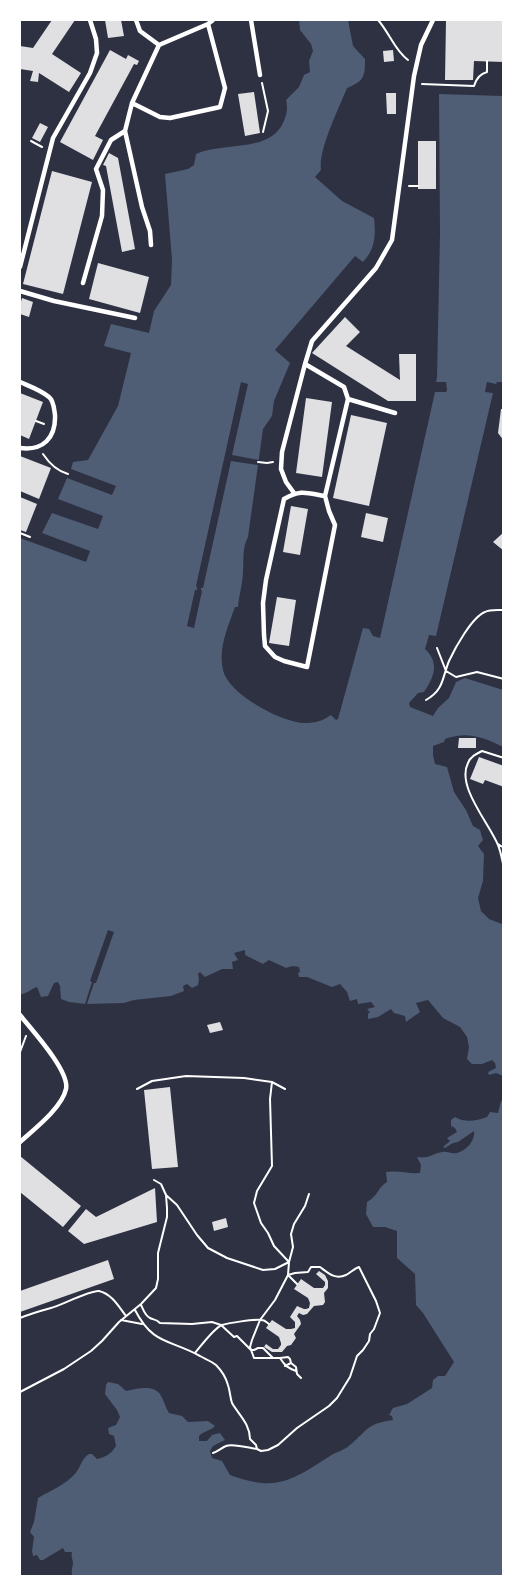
<svg xmlns="http://www.w3.org/2000/svg" width="523" height="1596" viewBox="0 0 523 1596" font-family="'IBM Plex Serif',serif">
<style>
.water{fill:#4f5d75}
.pier{fill:#2d3142}
.building{fill:#e0e0e3}
.lines{fill:none;stroke-linecap:round;stroke-linejoin:round}
.path{stroke:#fff;stroke-width:2}
.service{stroke:#fff;stroke-width:4.5}
</style>
<rect width="100%" height="100%" fill="#2d3142"/>
<path class="water" d="M 299,20 L 348,20 L 353,46 L 365,59 C 365,77 364,81 347,88 C 339,108 318,150 321,170 L 315,177 L 342,201 L 374,218 C 376,236 375,249 363,262 L 355,256 L 275,350 L 290,363 L 274,401 L 272,416 L 263,429 L 248,537 C 242,548 244,559 243,571 C 243,583 239,595 238,607 L 235,607 C 228,627 218,648 223,670 C 228,694 282,723 305,723 C 316,723 322,721 331,715 L 336,720 L 338,719 L 363,628 L 369,629 L 373,636 L 380,638 L 435,392 L 446,392 L 447,390 L 446,382 L 436,382 L 437,377 L 440,233 L 439,94 L 503,96 L 503,382 L 497,382 L 496,384 L 487,382 L 485,392 L 493,393 L 436,636 L 429,635 L 425,649 C 440,663 434,677 424,692 L 418,693 L 409,703 L 410,707 L 433,716 L 438,708 L 449,698 L 456,682 L 465,678 L 503,690 L 503,747 C 483,737 467,731 445,739 L 444,742 L 433,746 L 433,755 L 435,764 L 447,767 L 454,792 L 466,810 L 473,826 L 480,830 L 483,840 L 478,846 L 484,854 L 483,881 L 478,898 L 481,911 L 489,919 L 502,924 L 503,1076 L 496,1073 L 489,1075 L 488,1072 L 496,1068 L 495,1063 L 492,1060 L 482,1064 L 472,1064 L 467,1059 L 469,1047 L 467,1037 L 460,1027 L 443,1018 L 428,1000 L 416,1003 L 420,1012 L 406,1022 L 405,1016 L 394,1013 L 391,1009 L 378,1017 L 368,1019 L 368,1014 L 370,1012 L 367,1009 L 375,1007 L 371,1002 L 358,1004 L 357,999 L 350,1001 L 347,992 L 340,984 L 332,987 L 307,977 L 299,977 L 298,973 L 300,972 L 299,967 C 294,966 291,966 286,968 L 269,960 L 263,964 L 245,955 L 245,950 L 234,953 L 238,960 L 232,962 L 233,969 L 222,969 L 205,977 L 200,972 L 198,974 L 199,979 L 198,985 L 192,988 L 187,984 L 183,986 L 184,991 L 171,996 L 134,1000 L 124,1003 L 85,1004 L 69,1002 L 61,999 L 60,986 L 58,982 L 54,983 L 48,996 L 41,997 L 37,987 C 31,989 28,993 22,994 L 20,993 L 20,538 L 86,562 L 90,551 L 42,533 L 52,513 L 98,529 L 103,516 L 58,499 L 67,478 L 112,495 L 116,486 L 71,469 L 73,462 L 88,460 L 118,406 L 131,353 L 104,346 L 111,324 L 149,333 L 154,311 L 171,285 L 172,260 L 165,174 L 188,169 L 194,165 L 196,154 C 222,142 269,153 283,123 C 287,114 288,109 286,100 L 299,87 L 304,75 L 310,72 L 309,61 L 313,51 L 311,44 L 300,30 Z
M 501,1101 L 504,1101 L 503,1576 L 73,1576 C 70,1571 73,1568 73,1562 C 72,1558 71,1556 72,1552 L 65,1552 L 63,1548 L 43,1560 L 40,1560 L 37,1555 L 33,1556 L 32,1551 L 34,1537 L 30,1532 L 34,1522 L 38,1498 C 50,1491 66,1484 75,1474 C 81,1467 81,1459 89,1454 L 92,1454 L 97,1459 C 106,1457 111,1454 116,1446 L 114,1436 L 109,1434 L 108,1428 L 116,1425 L 120,1417 L 117,1410 L 105,1394 L 106,1385 L 108,1382 L 118,1384 L 126,1391 C 137,1389 152,1384 160,1394 C 164,1400 165,1407 169,1413 L 182,1416 L 188,1422 L 208,1421 L 215,1426 C 210,1431 204,1431 199,1436 L 199,1441 L 207,1441 L 212,1435 L 220,1433 L 225,1440 L 213,1446 L 210,1451 L 212,1458 L 222,1461 L 230,1475 C 276,1492 291,1481 330,1456 C 336,1452 345,1450 350,1445 C 369,1429 366,1424 393,1420 L 392,1416 L 389,1415 L 393,1408 L 407,1404 L 432,1388 L 433,1380 L 438,1376 L 445,1376 L 454,1362 L 423,1313 L 416,1305 L 415,1274 L 397,1258 L 397,1231 L 385,1227 L 373,1227 L 366,1214 L 367,1202 C 379,1195 377,1188 387,1182 L 386,1172 C 397,1170 409,1174 420,1173 L 421,1165 L 417,1157 C 430,1159 431,1154 442,1152 C 447,1151 452,1154 457,1153 C 467,1150 475,1141 474,1131 L 458,1142 L 453,1143 L 445,1148 L 443,1147 L 450,1141 L 447,1138 L 457,1132 L 455,1128 L 451,1126 L 451,1120 L 455,1117 C 465,1123 476,1121 487,1117 L 490,1112 L 498,1113 Z"/>
<path class="pier" d="M 241,382 L 248,384 L 232,455 L 259,460 L 258,465 L 231,461 L 203,588 L 201,588 L 201,590 L 202,591 L 194,628 L 187,626 L 195,590 L 197,590 L 197,587 L 196,586 Z
M 108,930 L 114,932 L 96,983 L 94,983 L 87,1004 L 85,1004 L 92,982 L 90,981 Z"/>
<path class="building" d="M 52,20 L 75,20 L 52,54 L 81,73 L 69,92 L 39,73 L 38,82 L 30,81 L 33,71 L 20,69 L 20,46 L 33,48 Z
M 105,20 L 121,20 L 124,36 L 108,38 Z
M 446,20 L 504,20 L 504,62 L 474,61 L 473,80 L 445,80 Z
M 110,50 L 126,59 L 128,55 L 139,61 L 137,65 L 134,64 L 95,136 L 103,140 L 93,160 L 60,142 Z
M 393,50 L 394,61 L 384,62 L 383,51 Z
M 254,92 L 260,133 L 245,136 L 238,94 Z
M 386,93 L 396,93 L 396,114 L 387,114 Z
M 40,123 L 48,127 L 40,142 L 32,138 Z
M 418,141 L 436,141 L 436,189 L 418,189 Z
M 109,153 L 118,158 L 135,249 L 122,252 L 106,166 L 103,165 Z
M 52,171 L 92,182 L 63,294 L 23,284 Z
M 98,263 L 149,277 L 140,313 L 89,299 Z
M 22,298 L 33,302 L 29,317 L 20,314 L 20,305 Z
M 345,317 L 360,332 L 346,346 L 400,380 L 399,354 L 416,354 L 416,401 L 388,401 L 312,353 Z
M 20,393 L 43,402 L 29,439 L 20,435 Z
M 306,398 L 332,402 L 322,477 L 296,473 Z
M 501,409 L 504,409 L 504,441 L 498,433 Z
M 351,415 L 387,423 L 369,506 L 333,498 Z
M 20,456 L 51,468 L 39,499 L 20,491 Z
M 20,497 L 37,504 L 26,532 L 20,530 Z
M 291,506 L 308,509 L 300,555 L 283,552 Z
M 366,513 L 388,518 L 383,542 L 361,537 Z
M 504,532 L 504,551 L 493,542 Z
M 277,597 L 296,600 L 289,646 L 269,643 Z
M 459,738 L 476,738 L 476,748 L 458,748 Z
M 479,757 L 504,766 L 504,787 L 485,780 L 483,784 L 470,779 Z
M 220,1022 L 223,1030 L 210,1033 L 207,1025 Z
M 170,1087 L 178,1167 L 152,1169 L 144,1090 Z
M 20,1156 L 81,1206 L 63,1227 L 20,1192 Z
M 155,1188 L 157,1222 L 84,1244 L 68,1231 L 86,1209 L 96,1217 Z
M 226,1218 L 228,1227 L 214,1231 L 212,1222 Z
M 108,1260 L 114,1279 L 20,1312 L 20,1291 Z
M 319,1271 L 325,1275 L 328,1281 L 328,1288 L 324,1293 L 325,1302 L 323,1305 L 314,1306 L 307,1314 L 303,1315 L 299,1313 L 297,1316 L 300,1320 L 301,1324 L 294,1334 L 296,1338 L 291,1345 L 287,1346 L 282,1352 L 272,1352 L 264,1347 L 266,1344 L 273,1349 L 278,1349 L 281,1345 L 281,1343 L 279,1337 L 266,1328 L 272,1320 L 286,1329 L 291,1329 L 295,1328 L 295,1322 L 290,1317 L 297,1306 L 304,1309 L 306,1309 L 309,1308 L 310,1303 L 308,1298 L 294,1289 L 301,1279 L 314,1288 L 323,1288 L 325,1285 L 325,1282 L 316,1274 Z"/>
<g class="lines">
<path class="path" d="M 378,20 C 389,32 395,51 408,60
M 262,83 L 268,111 L 263,132
M 422,84 L 474,86 C 476,79 479,74 487,72 L 487,61
M 31,141 L 42,147
M 409,186 L 418,186
M 36,421 L 44,424
M 43,454 C 49,463 57,471 68,474
M 258,462 L 267,463 L 273,462
M 20,533 L 30,537
M 437,648 L 446,671 L 456,677 L 477,672 L 504,679
M 426,700 C 444,690 442,678 449,661 C 455,648 472,617 485,612 C 490,609 498,610 504,610
M 504,758 L 482,751 C 476,754 470,757 468,763 C 456,786 489,823 498,845 C 501,852 502,860 504,868
M 498,844 L 504,848
M 20,1052 L 26,1036
M 137,1089 L 152,1081 L 186,1076 L 244,1078 L 272,1082 L 285,1089
M 166,1195 L 177,1205 L 197,1235 L 208,1248 L 227,1258 L 263,1270 L 275,1269 L 289,1262 L 274,1246 L 268,1233 L 261,1223 L 254,1203 L 257,1191 L 272,1166 L 270,1099 L 272,1082
M 288,1275 L 297,1284
M 141,1305 C 143,1309 145,1316 150,1318 C 154,1320 156,1319 160,1323 L 192,1324 L 212,1322 L 221,1325 L 234,1337 L 237,1336 L 251,1350 L 254,1350 L 258,1348 L 263,1348 L 273,1358
M 135,1310 C 153,1345 169,1339 200,1356 C 205,1359 211,1361 216,1365 C 221,1370 226,1378 228,1385 C 230,1391 230,1397 232,1403 C 239,1415 250,1424 250,1439 L 256,1445 L 257,1449 L 261,1451 L 268,1450 L 278,1445 L 297,1428 L 329,1406 L 337,1398 L 350,1377 L 357,1356 L 363,1350 L 369,1341 L 370,1334 L 374,1329 L 380,1313 L 376,1301 L 359,1267 C 354,1269 351,1272 346,1275 C 335,1280 328,1273 320,1267 L 311,1267 L 308,1272 L 295,1273 L 288,1275
M 20,1318 C 30,1314 40,1311 51,1308 C 62,1305 90,1290 99,1291 C 112,1294 119,1307 126,1316
M 121,1320 L 142,1324
M 195,1353 C 201,1346 214,1328 222,1325 C 229,1323 253,1319 261,1320 C 265,1320 265,1321 269,1324
M 280,1358 L 288,1357 L 290,1359 L 291,1363
M 285,1366 L 291,1363 L 296,1367 L 297,1374 L 301,1378
M 296,1371 C 288,1368 285,1366 280,1358 L 254,1358 L 250,1347 L 252,1340 L 260,1320 L 275,1300 L 288,1275 L 289,1262 L 293,1247 L 291,1234 L 294,1224 L 305,1206 L 309,1194
M 20,1392 L 64,1369 L 91,1351 L 102,1341 L 119,1322 L 141,1304 L 156,1288 L 158,1279 L 158,1253 L 167,1217 L 167,1208 L 166,1195 L 161,1184 L 154,1180
M 213,1453 C 219,1451 221,1448 226,1446 C 232,1443 250,1448 257,1449"/>
<path class="service" d="M 136,20 L 140,31 L 159,45
M 251,20 L 260,75
M 132,103 L 160,117 L 170,118 L 220,107 L 225,88 L 208,24 L 213,20
M 151,245 L 150,231 L 142,207 L 125,131 L 132,103 L 159,45 L 208,24
M 20,267 L 53,138 L 90,73 L 97,53 L 96,39 L 90,20
M 83,283 L 102,216 L 103,190 L 96,169 L 111,140 L 125,131
M 20,291 L 54,301 L 135,318
M 305,364 L 344,387 L 348,399 L 325,496 L 329,511 L 335,525 L 307,667 L 284,661 L 275,657 L 265,646 L 264,635 L 263,603 L 266,580 L 284,499 C 301,489 307,493 325,496
M 20,382 C 29,386 41,390 49,397 C 54,401 54,409 55,415 C 56,438 43,451 20,448
M 348,399 L 395,413
M 294,493 L 286,482 L 281,469 L 282,452 L 305,364 L 312,341 L 376,268 L 392,240 L 414,76 L 421,45 L 433,20
M 20,1015 C 31,1029 70,1071 66,1089 C 62,1108 33,1130 20,1142"/>
</g>
<rect width="523" height="1596" fill="none" stroke="#ffffff" stroke-width="42"/>
</svg>
